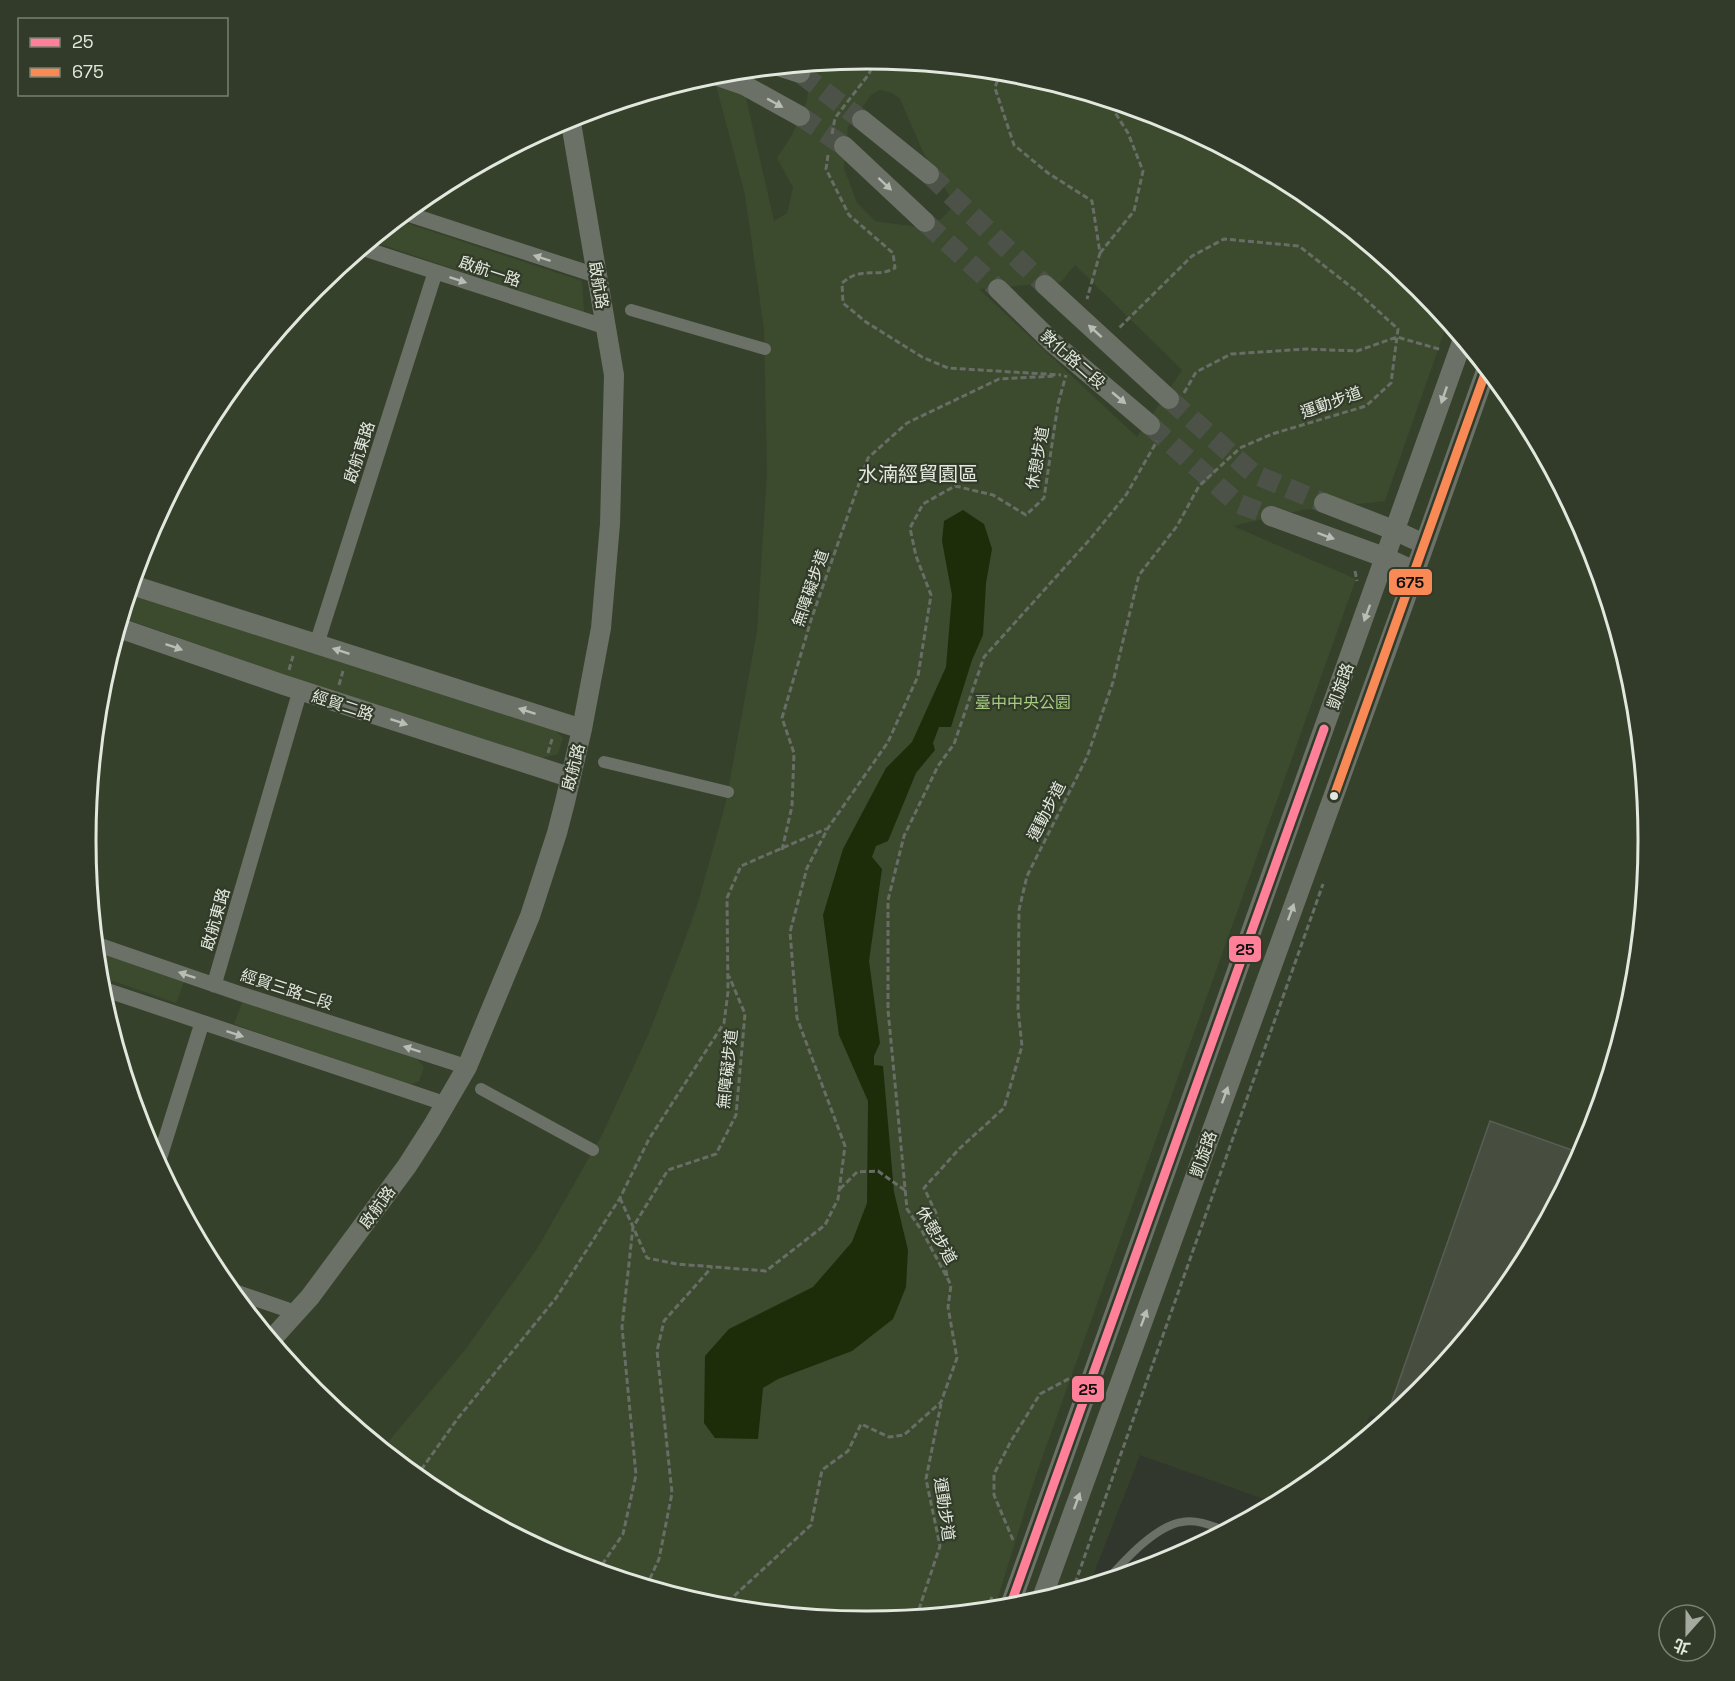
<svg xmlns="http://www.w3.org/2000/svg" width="1735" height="1681" viewBox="0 0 1735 1681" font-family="'Space Grotesk','Noto Sans TC',sans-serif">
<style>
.built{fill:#36412b}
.green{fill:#3c4a2e;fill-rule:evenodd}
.water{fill:#1d2d0a}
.building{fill:#474e40;stroke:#595d56;stroke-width:1.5}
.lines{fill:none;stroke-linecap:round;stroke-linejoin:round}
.tertiary-tunnel{stroke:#4c5248;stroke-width:20;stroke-dasharray:20 10;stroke-linecap:butt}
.path{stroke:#686d65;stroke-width:3;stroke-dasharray:6 3;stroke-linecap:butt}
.service{stroke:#6c7168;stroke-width:8}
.pedestrian{stroke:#6c7168;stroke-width:12}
.minor{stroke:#6c7168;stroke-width:15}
.tertiary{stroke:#6c7168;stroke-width:20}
.bus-1-casing{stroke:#323b2a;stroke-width:14}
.bus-2-casing{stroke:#323b2a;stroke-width:14}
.bus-1{stroke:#ff8098;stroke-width:9}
.bus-2{stroke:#f98a56;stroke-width:9}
.oneway{fill:#b9beb4}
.bus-dot{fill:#e2e8dd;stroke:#323b2a;stroke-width:2}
.labels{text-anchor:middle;stroke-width:4.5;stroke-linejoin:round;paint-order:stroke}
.street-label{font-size:16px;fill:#e2e8dd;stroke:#323b2a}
.park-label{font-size:16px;fill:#a6cc80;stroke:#323b2a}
.quarter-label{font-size:20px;fill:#e2e8dd;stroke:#323b2a}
.rim{fill:none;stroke:#e2e8dd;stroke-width:3}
.line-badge{stroke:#323b2a;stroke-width:2}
.pale-badge-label{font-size:16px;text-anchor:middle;font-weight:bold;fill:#111}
</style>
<rect width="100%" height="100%" fill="#32372e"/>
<path class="built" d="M 868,59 L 1020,74 L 1167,118 L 1302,190 L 1421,288 L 1518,406 L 1590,542 L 1635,688 L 1649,841 L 1634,993 L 1590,1140 L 1518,1275 L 1387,1421 L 1370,1415 L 1359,1444 L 1302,1491 L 1278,1504 L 1140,1455 L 1089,1586 L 1020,1608 L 867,1622 L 715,1607 L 568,1563 L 433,1491 L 314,1393 L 217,1275 L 145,1139 L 100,993 L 86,840 L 101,688 L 145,541 L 217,406 L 315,287 L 433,190 L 569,118 L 715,73 Z"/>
<path class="green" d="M 868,59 L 1020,74 L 1167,118 L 1302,190 L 1421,288 L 1448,321 L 1385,501 L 1303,510 L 1233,526 L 1356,579 L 1036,1475 L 994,1610 L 867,1622 L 715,1607 L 568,1563 L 433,1491 L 382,1449 L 465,1350 L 537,1249 L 602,1135 L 649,1033 L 679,955 L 697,906 L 726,802 L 757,631 L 767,473 L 764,329 L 745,195 L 713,74 L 740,71 L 774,221 L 787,213 L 793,188 L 777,158 L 792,135 L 807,100 L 810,68 L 806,65 ZM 880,90 L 892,93 L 900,99 L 924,154 L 955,205 L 941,219 L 918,227 L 875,221 L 857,203 L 844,168 L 848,127 L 871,95 ZM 1075,265 L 1182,370 L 1137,437 L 979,289 L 1061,282 Z
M 397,220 L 582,281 L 584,313 L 371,241 Z
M 129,593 L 552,727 L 563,738 L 558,754 L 542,758 L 310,684 L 123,618 Z
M 96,952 L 184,982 L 176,1003 L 99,976 Z
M 243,1000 L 417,1059 L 424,1067 L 419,1081 L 409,1085 L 234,1024 Z"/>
<path class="water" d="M 963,510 L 984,524 L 992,549 L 986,583 L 983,635 L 972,660 L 951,727 L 939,727 L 933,743 L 935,750 L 916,773 L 888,841 L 876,846 L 872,857 L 882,869 L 869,961 L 880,1043 L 874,1056 L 874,1065 L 883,1066 L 894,1192 L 908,1250 L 906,1287 L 893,1319 L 852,1351 L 778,1379 L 763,1388 L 758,1439 L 715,1438 L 704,1423 L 705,1356 L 729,1329 L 813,1287 L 852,1242 L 867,1203 L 868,1101 L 839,1035 L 823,915 L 843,849 L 886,768 L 912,742 L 946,667 L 952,595 L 942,541 L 944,521 Z"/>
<path class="building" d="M 1490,1121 L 1583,1154 L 1518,1275 L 1420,1394 L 1384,1424 Z"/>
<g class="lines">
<path class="tertiary-tunnel" d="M 800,73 L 862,120
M 800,116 L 844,146
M 929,174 L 1045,285
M 925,222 L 998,289
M 1169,399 L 1254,474 L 1324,503
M 1150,425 L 1237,503 L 1271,516"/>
<path class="path" d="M 1000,72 L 995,88 L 1014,145 L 1048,173 L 1092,201 L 1100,253 L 1087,299
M 832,134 L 835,118 L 869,74 L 875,59
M 828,155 L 826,169 L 849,215 L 893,253 L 895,268 C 875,279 863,265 842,283 L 843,303 L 866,322 L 922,357 L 948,368 L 1061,375
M 1100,253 L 1134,211 L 1143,171 L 1128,133 L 1114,111 L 1115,102
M 1184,393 L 1196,372 L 1231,354 L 1306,349 L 1357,351 L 1397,337 L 1442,350
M 1355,571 L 1357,581
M 289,670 L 293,656
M 339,685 L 343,671
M 548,753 L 552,739
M 782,850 L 792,806 L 794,753 L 782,718 L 811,620 L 868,458 L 907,423 L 999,379 L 1055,376
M 840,1189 L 857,1172 L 878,1171 L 906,1191
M 620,1198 L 647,1258 L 677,1264 L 766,1271 L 825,1225 L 838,1199 L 845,1146 L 797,1018 L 790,932 L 807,868 L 828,828 L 888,742 L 918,676 L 931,595 L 916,556 L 910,528 L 923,504 L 955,486 L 993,495 L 1026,515 L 1044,498 L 1058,404 L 1066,375
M 947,1276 L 936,1213 L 924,1188 L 959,1149 L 1004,1108 L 1022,1046 L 1018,1009 L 1019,910 L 1027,876 L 1087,757 L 1113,682 L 1139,575 L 1177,526 L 1199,486 L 1240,448 L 1272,434 L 1366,406 L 1391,383 L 1398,329 L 1355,290 L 1299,246 L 1224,239 L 1192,256 L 1119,328
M 416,1477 L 458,1418 L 556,1298 L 620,1198 L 649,1139 L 724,1023 L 728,992 L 727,898 L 741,866 L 826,829
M 1013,1540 L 994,1495 L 994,1474 L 1011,1441 L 1040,1394 L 1072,1377
M 597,1572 L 623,1534 L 636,1475 L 622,1327 L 633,1227 L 668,1170 L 716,1154 L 736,1115 L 745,1014 L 729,976
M 646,1587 L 659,1559 L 672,1493 L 657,1351 L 664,1321 L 712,1267
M 1072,1592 L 1323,884
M 724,1605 L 735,1609
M 721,1608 L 811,1525 L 822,1470 L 848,1451 L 861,1424 L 889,1437 L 904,1435 L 941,1402 L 957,1358 L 948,1307 L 951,1285 L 922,1231 L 907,1209 L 888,1010 L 888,900 L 904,836 L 938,766 L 954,744 L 984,657 L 1091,538 L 1126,495 L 1157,441
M 991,1609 L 988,1607 L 992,1597
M 916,1618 L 940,1546 L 926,1479 L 941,1404"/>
<path class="service" d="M 1106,1581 C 1124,1561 1155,1526 1182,1522 C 1197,1519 1213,1526 1227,1531"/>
<path class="pedestrian" d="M 631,310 L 765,349
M 604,762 L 728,792
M 481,1089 L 593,1150"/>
<path class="minor" d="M 405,213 L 598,276
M 362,248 L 606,327
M 317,643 L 435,273
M 96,944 L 238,993 L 467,1067
M 214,985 L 300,691
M 100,988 L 446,1104
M 158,1163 L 202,1023
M 230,1290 L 297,1313"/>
<path class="tertiary" d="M 781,67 L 800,73
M 712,74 L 744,85 L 800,116
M 862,120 L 929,174
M 844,146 L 925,222
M 1045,285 L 1169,399
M 998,289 L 1052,342 L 1150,425
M 1324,503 L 1396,531 L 1424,544
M 1271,516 L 1384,557 L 1415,571
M 132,585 L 582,729
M 119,628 L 284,685 L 569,777
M 271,1340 L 310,1297 L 407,1166 L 432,1127 L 467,1067 L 530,916 L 557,833 L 565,802 L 582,729 L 601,628 L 610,524 L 614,375 L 570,117
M 1041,1601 L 1403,605 L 1487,368
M 1009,1609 L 1463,339"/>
<g class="bus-1-casing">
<path id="bus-1" d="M 1009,1609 L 1324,729"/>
</g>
<g class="bus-2-casing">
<path id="bus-2" d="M 1334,796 L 1487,368"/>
</g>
<use href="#bus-1" class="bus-1"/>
<use href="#bus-2" class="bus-2"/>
</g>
<defs><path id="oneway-solid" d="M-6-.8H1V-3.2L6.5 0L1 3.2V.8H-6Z" transform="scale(1.5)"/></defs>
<g class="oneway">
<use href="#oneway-solid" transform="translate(775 103) rotate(29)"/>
<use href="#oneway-solid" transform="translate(885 184) rotate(43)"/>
<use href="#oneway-solid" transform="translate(542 258) rotate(-162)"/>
<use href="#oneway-solid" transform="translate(458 280) rotate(18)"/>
<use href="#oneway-solid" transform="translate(1095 331) rotate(-138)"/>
<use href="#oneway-solid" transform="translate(1444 395) rotate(109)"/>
<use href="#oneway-solid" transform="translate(1119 398) rotate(40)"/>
<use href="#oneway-solid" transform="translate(1326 536) rotate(20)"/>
<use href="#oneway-solid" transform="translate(1367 613) rotate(110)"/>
<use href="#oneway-solid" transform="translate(174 647) rotate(19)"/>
<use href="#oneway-solid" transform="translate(341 651) rotate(-162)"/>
<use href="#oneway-solid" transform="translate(527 711) rotate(-162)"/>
<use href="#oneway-solid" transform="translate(399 722) rotate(18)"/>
<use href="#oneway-solid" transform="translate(1291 912) rotate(-70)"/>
<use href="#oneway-solid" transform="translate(187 975) rotate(-161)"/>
<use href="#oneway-solid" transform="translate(235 1034) rotate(18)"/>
<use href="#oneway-solid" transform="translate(412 1049) rotate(-162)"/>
<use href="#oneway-solid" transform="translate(1225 1095) rotate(-70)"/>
<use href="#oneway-solid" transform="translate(1144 1318) rotate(-70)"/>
<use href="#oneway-solid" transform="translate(1077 1501) rotate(-70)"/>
</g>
<circle class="bus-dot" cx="1334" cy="796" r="5"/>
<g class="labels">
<g class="street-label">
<text transform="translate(490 271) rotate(18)" y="6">啟航一路</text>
<text transform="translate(599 285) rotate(80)" y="6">啟航路</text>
<text transform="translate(1073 359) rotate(41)" y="6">敦化路二段</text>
<text transform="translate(1331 402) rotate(-20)" y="6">運動步道</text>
<text transform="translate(359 452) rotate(-72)" y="6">啟航東路</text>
<text transform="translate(1037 458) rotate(-80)" y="6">休憩步道</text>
<text transform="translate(810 588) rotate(-71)" y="6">無障礙步道</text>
<text transform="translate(1340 686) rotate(-70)" y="6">凱旋路</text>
<text transform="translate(343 705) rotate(18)" y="6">經貿二路</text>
<text transform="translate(573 767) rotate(-76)" y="6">啟航路</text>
<text transform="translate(1046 811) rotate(-63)" y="6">運動步道</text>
<text transform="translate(215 919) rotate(-74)" y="6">啟航東路</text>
<text transform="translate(287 989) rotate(18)" y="6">經貿三路二段</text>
<text transform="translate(727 1069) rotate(-84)" y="6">無障礙步道</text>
<text transform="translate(1203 1154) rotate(-70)" y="6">凱旋路</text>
<text transform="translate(377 1207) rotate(-54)" y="6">啟航路</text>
<text transform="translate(937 1235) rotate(60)" y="6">休憩步道</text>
<text transform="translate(945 1509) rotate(82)" y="6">運動步道</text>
</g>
<g class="park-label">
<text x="1023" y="708">臺中中央公園</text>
</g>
<g class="quarter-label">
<text x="918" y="481">水湳經貿園區</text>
</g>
</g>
<path d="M0 0H1735V1681H0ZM96 840a771 771 0 1 1 1542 0a771 771 0 1 1-1542 0Z" fill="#323b2a" fill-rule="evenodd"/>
<path class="rim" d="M96 840a771 771 0 1 1 1542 0a771 771 0 1 1-1542 0Z"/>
<g class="line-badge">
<rect x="1388" y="568" width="45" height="28" rx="6" fill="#f98a56"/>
<rect x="1228" y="935" width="34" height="28" rx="6" fill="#ff8098"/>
<rect x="1071" y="1375" width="34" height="28" rx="6" fill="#ff8098"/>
</g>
<g class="pale-badge-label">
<text x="1410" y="588">675</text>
<text x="1245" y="955">25</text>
<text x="1088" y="1395">25</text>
</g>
<rect x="18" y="18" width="210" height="78" fill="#323b2a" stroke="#788072" stroke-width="1.5"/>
<rect x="30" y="38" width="30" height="9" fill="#ff8098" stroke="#788072" stroke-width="1.5"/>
<text x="72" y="48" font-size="18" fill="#e2e8dd">25</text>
<rect x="30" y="68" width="30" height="9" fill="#f98a56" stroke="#788072" stroke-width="1.5"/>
<text x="72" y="78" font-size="18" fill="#e2e8dd">675</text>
<g transform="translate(1687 1633) rotate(201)"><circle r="28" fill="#323b2a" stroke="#788072" stroke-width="1.5"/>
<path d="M0-4.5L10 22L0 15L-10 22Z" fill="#a4aaa0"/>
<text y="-9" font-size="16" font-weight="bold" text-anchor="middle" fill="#e2e8dd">北</text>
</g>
</svg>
